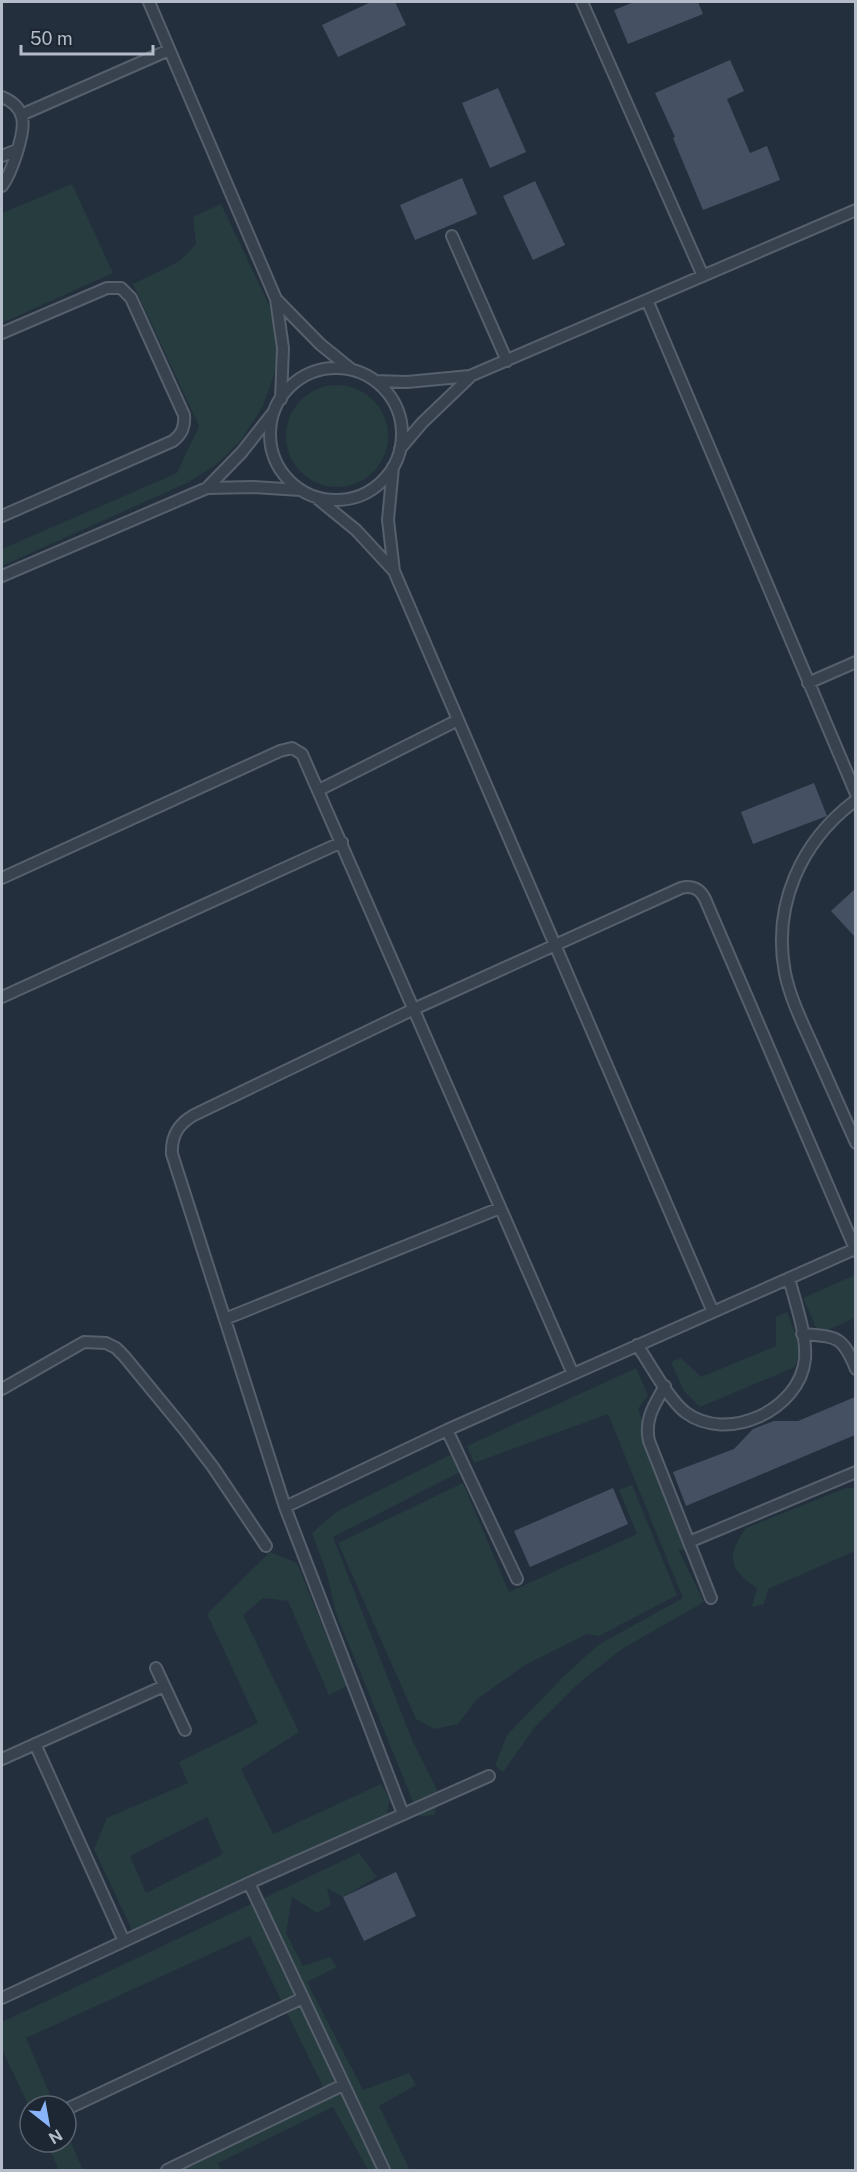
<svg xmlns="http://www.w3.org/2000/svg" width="857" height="2172" viewBox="0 0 857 2172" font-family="'Public Sans',sans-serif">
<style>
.green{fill:#263c3f;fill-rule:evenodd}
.building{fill:#455162}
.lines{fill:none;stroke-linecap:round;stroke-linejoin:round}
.lane-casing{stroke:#565f6c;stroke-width:14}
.lane{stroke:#38414e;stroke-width:10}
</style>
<rect width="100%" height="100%" fill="#242f3e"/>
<path class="green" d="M 72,184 L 113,273 L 2,323 L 2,213 Z
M 221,204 L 270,307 L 278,348 L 274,375 L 263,406 L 242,439 L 217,464 L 189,482 L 2,566 L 2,549 L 177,473 L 199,426 L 133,284 L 180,261 L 196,244 L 193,217 Z
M286 436a51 51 0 1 1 102 0a51 51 0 1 1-102 0Z
M 855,1275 L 855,1318 L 819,1334 L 803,1298 Z
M 787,1312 L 801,1348 L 795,1367 L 700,1407 L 684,1391 L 671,1362 L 681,1358 L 701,1377 L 776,1346 L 776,1317 Z
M 636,1368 L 648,1395 L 638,1409 L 698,1553 L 678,1549 L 704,1602 L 622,1649 L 580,1682 L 535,1727 L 503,1772 L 495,1766 L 507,1735 L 562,1678 L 598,1645 L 683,1598 L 608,1414 L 474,1463 L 467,1446 Z
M 452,1454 L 462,1471 L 333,1537 L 412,1740 L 440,1796 L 434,1815 L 419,1816 L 336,1613 L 327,1574 L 312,1533 L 336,1512 Z
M 463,1483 L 509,1592 L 637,1534 L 619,1490 L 632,1485 L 677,1595 L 599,1636 L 587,1634 L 525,1665 L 477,1699 L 458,1724 L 434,1729 L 416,1719 L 338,1543 Z
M 846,1488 L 855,1488 L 855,1551 L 768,1589 L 764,1604 L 752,1607 L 757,1588 C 728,1569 726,1556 746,1528 Z
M 270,1552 L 297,1563 L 347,1686 L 329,1695 L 288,1601 L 263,1598 L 243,1615 L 299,1732 L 241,1769 L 273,1834 L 381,1784 L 390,1799 L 385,1823 L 157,1918 L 133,1932 L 94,1849 L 107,1818 L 188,1783 L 179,1762 L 258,1723 L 207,1614 ZM 207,1817 L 223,1854 L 146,1893 L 130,1856 Z
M 359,1853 L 377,1877 L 343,1897 L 327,1888 L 331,1905 L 317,1913 L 292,1897 L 286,1933 L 303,1966 L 330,1957 L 337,1967 L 307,1982 L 363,2090 L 409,2073 L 416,2085 L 379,2106 L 410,2170 L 368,2170 L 333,2107 L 218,2163 L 221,2170 L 155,2170 L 325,2091 L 250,1936 L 26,2038 L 55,2106 L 30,2106 L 30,2109 L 2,2049 L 2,2022 Z
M 66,2131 L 83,2170 L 59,2170 L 46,2142 L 66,2142 Z"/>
<path class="building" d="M 371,2 L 395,2 L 406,25 L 338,57 L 322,25 Z
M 634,2 L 698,2 L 703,14 L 628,44 L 614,10 Z
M 730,60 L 744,91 L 727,99 L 750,153 L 767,146 L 780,180 L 703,210 L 673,138 L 675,137 L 655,93 Z
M 498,88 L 526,152 L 490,168 L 462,103 Z
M 462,178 L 477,214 L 415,240 L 400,205 Z
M 535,181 L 565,245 L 533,260 L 503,196 Z
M 814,783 L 827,816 L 753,844 L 741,812 Z
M 855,889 L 855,937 L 831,911 Z
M 855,1397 L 855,1435 L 686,1506 L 673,1472 L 734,1449 L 753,1429 L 774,1421 L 798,1421 Z
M 613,1488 L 628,1524 L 530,1567 L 514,1531 Z
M 396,1872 L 416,1916 L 364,1941 L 343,1897 Z"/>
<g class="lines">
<g class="lane-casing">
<path id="lane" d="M 149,2 L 276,299 L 283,348 L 281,399
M 582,2 L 703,276
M 2,97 C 11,101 19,106 22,117 C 26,132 11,174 2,186
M 21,115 L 169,50
M 2,156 L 17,150
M 452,236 L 507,361
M 276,299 L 320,344 L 352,370
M 647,300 L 856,794
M 2,333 L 107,288 L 121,288 L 131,298 L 184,415 C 185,427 182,434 173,441 L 2,516
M270 434a66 66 0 1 1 132 0a66 66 0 1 1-132 0Z
M 375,381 L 407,382 L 470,376 L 856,210
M 400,449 L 422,423 L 470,377
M 393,467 L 388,520 L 394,571 L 713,1312
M 207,488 L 242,452 L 272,414
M 318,499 L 356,530 L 394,571
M 2,576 L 207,488 L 253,487 L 300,490
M 808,683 L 856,662
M 319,790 L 458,720
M 856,800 C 801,841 772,905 785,973 C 790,997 801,1020 811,1042 C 826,1075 841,1109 856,1143
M 2,878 L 280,751 L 292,748 L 302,754 L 573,1374
M 2,997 L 342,842
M 225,1319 L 500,1208
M 802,1334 C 837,1337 842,1335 856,1369
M 637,1345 C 651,1365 667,1397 685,1412 C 727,1444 800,1410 805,1359 C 807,1335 795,1302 789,1278
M 665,1386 C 655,1404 644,1419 649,1441 L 711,1598
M 2,1389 L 84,1342 L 106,1343 L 116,1348 L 124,1356 L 184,1429 L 213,1467 L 266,1546
M 447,1430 L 517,1579
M 285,1507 L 447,1430 L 855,1249
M 689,1542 L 856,1472
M 156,1668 L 185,1730
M 35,1744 L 124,1941
M 2,1759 L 164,1686
M 403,1814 L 285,1507 L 172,1154 C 171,1136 178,1124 194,1115 L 414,1009 L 681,888 C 691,885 700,888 705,899 L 856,1251
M 249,1883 L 384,2170
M 2,1998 L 249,1883 L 489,1776
M 67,2109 L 303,1998
M 167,2170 L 343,2085"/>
</g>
<use href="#lane" class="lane"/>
</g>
<rect width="857" height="2172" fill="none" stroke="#b4bcc9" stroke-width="6"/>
<g transform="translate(48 2124) rotate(149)"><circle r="28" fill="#1d2633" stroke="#59626f" stroke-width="1.5"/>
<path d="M0-4.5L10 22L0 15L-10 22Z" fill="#8ab4f8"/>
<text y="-9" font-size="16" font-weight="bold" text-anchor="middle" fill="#b4bcc9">N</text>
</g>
<path d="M21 45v9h132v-9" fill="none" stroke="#b4bcc9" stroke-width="3"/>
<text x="30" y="45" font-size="18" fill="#b4bcc9" stroke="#1d2633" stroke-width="4.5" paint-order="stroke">50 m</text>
</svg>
